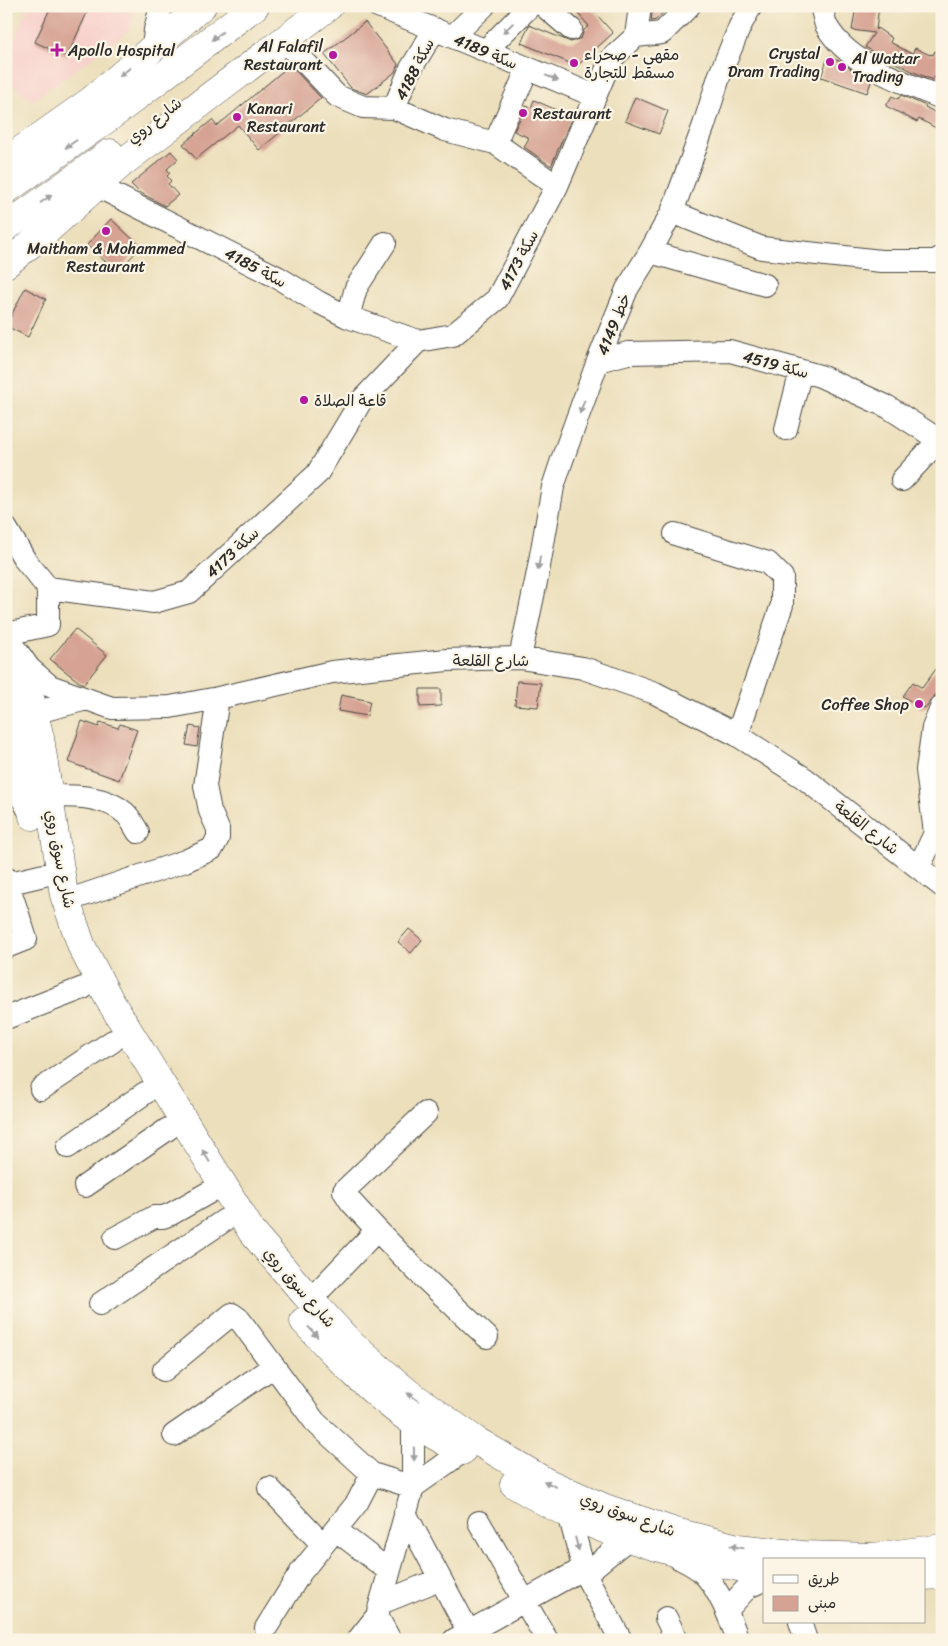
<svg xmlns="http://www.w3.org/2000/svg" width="948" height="1646" viewBox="0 0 948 1646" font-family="Sriracha,'Playpen Sans Arabic',sans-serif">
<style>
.built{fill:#f7d0cb}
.building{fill:#d6a293}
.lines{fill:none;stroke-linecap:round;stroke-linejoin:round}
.minor-casing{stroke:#484641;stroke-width:24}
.major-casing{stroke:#484641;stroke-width:29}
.minor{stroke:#fff;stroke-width:22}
.major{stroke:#fff;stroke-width:28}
.oneway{fill:#a0a0a0}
.poi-dot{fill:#b5179e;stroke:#fcf5e5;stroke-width:2}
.labels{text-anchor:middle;stroke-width:4.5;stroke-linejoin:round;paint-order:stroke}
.poi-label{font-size:16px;fill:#2b2b2b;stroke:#fcf5e5;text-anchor:start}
.street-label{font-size:16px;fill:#2b2b2b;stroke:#fcf5e5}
</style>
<rect width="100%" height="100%" fill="#fcf5e5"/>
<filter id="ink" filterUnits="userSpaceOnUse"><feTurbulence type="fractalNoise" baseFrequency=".02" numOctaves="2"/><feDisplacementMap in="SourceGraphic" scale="10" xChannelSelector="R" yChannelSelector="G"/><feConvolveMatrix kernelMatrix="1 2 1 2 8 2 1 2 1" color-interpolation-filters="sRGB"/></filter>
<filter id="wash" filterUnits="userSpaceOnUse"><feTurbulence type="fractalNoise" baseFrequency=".0096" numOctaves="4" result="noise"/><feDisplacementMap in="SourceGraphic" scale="20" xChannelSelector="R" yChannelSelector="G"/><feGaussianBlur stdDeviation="1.12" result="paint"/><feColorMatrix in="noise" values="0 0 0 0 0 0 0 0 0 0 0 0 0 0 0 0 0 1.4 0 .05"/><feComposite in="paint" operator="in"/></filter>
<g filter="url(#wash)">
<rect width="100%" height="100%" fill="#ecdfbc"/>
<path class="built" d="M 29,6 L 137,6 L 128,32 L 32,101 L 6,79 L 6,57 Z"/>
<g id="blocks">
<path class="building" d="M 51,6 L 90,6 L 67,57 L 35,42 Z
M 571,6 L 589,6 L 613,33 L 577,66 L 521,43 L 529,25 L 571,42 L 581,38 L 584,30 L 589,26 Z
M 662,6 L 669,6 L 656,20 L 651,21 L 653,8 Z
M 856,6 L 879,6 L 876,30 L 877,28 L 892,38 L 890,42 L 912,54 L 915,48 L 930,55 L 930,54 L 933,55 L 935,51 L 942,55 L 942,80 L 934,77 L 933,80 L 916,73 L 880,55 L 880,56 L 865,47 L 874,33 L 852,30 Z
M 365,22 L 398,64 L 395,72 L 367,94 L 351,88 L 324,54 Z
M 828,57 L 839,61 L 871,82 L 867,93 L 821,77 Z
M 290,65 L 321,98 L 259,150 L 238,125 L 196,159 L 183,144 L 212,120 L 217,126 Z
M 901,95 L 926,106 L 925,107 L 942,116 L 942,131 L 919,119 L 917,122 L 886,106 L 892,96 L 898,99 Z
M 635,97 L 668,111 L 659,134 L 625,121 Z
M 534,100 L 572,117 L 551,166 L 524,147 L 529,138 L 514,131 L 526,106 L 531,108 Z
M 171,151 L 178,159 L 167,169 L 170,173 L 167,176 L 171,181 L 168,184 L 178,195 L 165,206 L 139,192 L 131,184 Z
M 111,219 L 141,247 L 117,272 L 87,245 Z
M 25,288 L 46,299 L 28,337 L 6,326 Z
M 75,629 L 107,655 L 84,684 L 79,682 L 50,659 Z
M 942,661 L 942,688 L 930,701 L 927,707 L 920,708 L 903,696 L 913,682 L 922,688 Z
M 517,681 L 541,683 L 538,707 L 515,705 Z
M 420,689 L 441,689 L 441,706 L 420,707 Z
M 341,695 L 370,701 L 367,716 L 338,711 Z
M 82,721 L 99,727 L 100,722 L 118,728 L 120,724 L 137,730 L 119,780 L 68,762 Z
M 190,726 L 200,728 L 197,747 L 186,745 Z
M 409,929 L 422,940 L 411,953 L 398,942 Z"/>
</g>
</g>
<g filter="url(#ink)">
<use href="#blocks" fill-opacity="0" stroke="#484641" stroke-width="1"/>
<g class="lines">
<g class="minor-casing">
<path id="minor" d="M 378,6 L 595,96
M 544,6 L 571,29
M 821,6 C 823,12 824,19 826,25 C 847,64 903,82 942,98
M 453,36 L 484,6
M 636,36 L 640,6
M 153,48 L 155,30 L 161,6
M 486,50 L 530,6
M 394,108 L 410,70 L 435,29
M 495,143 L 528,68
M 97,186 L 277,277 L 318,302 L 348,317 L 418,341
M 557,186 L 611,59 L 636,36 L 662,33 L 689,6
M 672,212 L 762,248 L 881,261 L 935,261 L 942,257
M 650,252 L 765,285
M 348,317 L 356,288 L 385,243
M 598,361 L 628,353 L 730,351 L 820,376 L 888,407 L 942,442
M 786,429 L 801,371
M 902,480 L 942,437
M 6,528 L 25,560 L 48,588
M 675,534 L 768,563 L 782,577 L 782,605 L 737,735
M 6,634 L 48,625 L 48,588 L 154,602 L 189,592 L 317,474 L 361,401 L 418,341 L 453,335 L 497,299 L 557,186 L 495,143 L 445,130 L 394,108 L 363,107 L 337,96 L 284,40
M 17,651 L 29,668 L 50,686 L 112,708 L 170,707 L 218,698 L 332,672 L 447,660 L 520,658 L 583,668 L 655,693 L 737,735 L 804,778 L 942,886
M 520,658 L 538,572 L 553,487 L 562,460 L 598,361 L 627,289 L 650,252 L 672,212 L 704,125 L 719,77 L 740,26 L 751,6
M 33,713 L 87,699
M 6,774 L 14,783 L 28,809
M 49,796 C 73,796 105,795 125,813 C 130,817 134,826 138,832
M 919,867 L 935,833 L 927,770 L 933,728 L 942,706
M 6,878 L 26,939 L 6,947
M 6,884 L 44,875
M 66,901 L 185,861 L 212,849 L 218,838 L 218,829 L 210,811 L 205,786 L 218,698
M 6,1018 L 83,988
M 41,1089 L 113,1041
M 68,1147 L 145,1093
M 85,1186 L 168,1129
M 377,1230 L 418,1272 L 487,1337
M 115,1238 L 154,1217 L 163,1217 L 171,1214 L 208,1193
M 310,1300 L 377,1230 L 351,1202 L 344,1191 L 426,1113
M 100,1304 L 225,1220
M 164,1370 L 232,1314 L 239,1319 L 315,1422 L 372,1474 L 413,1487
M 174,1435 L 274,1366
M 413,1487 L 462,1452
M 269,1488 L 323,1545
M 405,1513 L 473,1640
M 569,1514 L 585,1574 L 621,1640
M 479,1522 L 547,1640
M 336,1530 L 389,1571
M 679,1558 C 687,1562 696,1566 703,1573 C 719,1589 730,1618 738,1640
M 585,1574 L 629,1538
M 381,1603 L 440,1579
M 727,1610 L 748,1587 L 764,1580
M 377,1616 L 390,1640
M 666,1618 L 677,1640
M 800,1622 L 806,1640
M 266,1628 L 301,1572 L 357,1503 L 372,1474
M 358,1640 L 377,1616 L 413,1487 L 413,1422
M 454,1640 L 584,1568"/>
</g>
<g class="major-casing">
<path id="major" d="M 6,161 L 92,100 L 202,6
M 6,190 L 111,116 L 255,6
M 6,227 L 110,153
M 6,264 L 43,234 L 122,163 L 329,6
M 6,637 L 28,690 L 40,738 L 64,895 L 82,947 L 109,999 L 252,1232 L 304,1293 L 352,1345 L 407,1392 L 475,1440 L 546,1482 L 605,1508 L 672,1531 L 738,1548 L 803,1555 L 874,1557 L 942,1548
M 12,696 L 33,816
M 304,1321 C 337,1357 372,1394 413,1422 C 429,1433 446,1442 462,1451
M 514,1484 C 591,1532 675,1556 764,1572
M 924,1576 L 942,1575"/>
</g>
<use href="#minor" class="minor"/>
<use href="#major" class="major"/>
</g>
<defs><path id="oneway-solid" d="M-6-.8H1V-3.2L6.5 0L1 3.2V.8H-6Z" transform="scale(1.25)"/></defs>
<g class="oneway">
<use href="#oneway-solid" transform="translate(508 28) rotate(135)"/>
<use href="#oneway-solid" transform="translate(217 36) rotate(143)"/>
<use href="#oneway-solid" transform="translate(125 72) rotate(140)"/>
<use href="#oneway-solid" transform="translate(552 78) rotate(23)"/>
<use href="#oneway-solid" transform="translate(71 144) rotate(145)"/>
<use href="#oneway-solid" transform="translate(46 199) rotate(-35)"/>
<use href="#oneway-solid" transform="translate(582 407) rotate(110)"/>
<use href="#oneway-solid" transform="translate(539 563) rotate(99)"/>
<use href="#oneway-solid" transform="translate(206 1156) rotate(-121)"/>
<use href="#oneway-solid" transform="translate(313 1332) rotate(48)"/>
<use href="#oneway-solid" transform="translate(413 1397) rotate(-145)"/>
<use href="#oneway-solid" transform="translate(414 1454) rotate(89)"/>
<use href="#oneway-solid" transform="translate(550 1484) rotate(-155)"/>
<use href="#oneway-solid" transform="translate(577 1544) rotate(75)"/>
<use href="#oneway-solid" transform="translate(737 1547) rotate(-169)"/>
</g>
</g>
<g class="poi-dot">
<path d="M54.5 42.5h5v5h5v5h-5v5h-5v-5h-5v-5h5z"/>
<circle cx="333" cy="55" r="5"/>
<circle cx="830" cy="62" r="5"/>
<circle cx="574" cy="63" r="5"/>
<circle cx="842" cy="67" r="5"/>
<circle cx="523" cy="113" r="5"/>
<circle cx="237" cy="117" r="5"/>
<circle cx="106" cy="231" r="5"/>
<circle cx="304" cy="400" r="5"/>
<circle cx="919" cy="704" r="5"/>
</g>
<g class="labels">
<g class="poi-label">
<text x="323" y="52" text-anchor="end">Al Falafil<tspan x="323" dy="18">Restaurant</tspan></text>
<text x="68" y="56">Apollo Hospital</text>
<text x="820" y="59" text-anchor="end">Crystal<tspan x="820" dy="18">Dram Trading</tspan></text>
<text x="584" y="60">مقهى - صحراء<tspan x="584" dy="18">مسقط للتجارة</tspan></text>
<text x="852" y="64">Al Wattar<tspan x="852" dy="18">Trading</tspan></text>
<text x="247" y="114">Kanari<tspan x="247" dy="18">Restaurant</tspan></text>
<text x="533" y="119">Restaurant</text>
<text x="106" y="254" text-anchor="middle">Maitham &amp; Mohammed<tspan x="106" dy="18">Restaurant</tspan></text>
<text x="314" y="406">قاعة الصلاة</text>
<text x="909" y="710" text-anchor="end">Coffee Shop</text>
</g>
<g class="street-label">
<text transform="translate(486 51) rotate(23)" y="6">سكة 4189</text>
<text transform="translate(414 69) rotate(-63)" y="6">سكة 4188</text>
<text transform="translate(154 120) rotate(-38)" y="6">شارع روي</text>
<text transform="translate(518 260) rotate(-62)" y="6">سكة 4173</text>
<text transform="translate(256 267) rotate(28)" y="6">سكة 4185</text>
<text transform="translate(613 324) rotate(-68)" y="6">4149 خط</text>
<text transform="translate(776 364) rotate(15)" y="6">سكة 4519</text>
<text transform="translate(232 552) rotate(-43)" y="6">سكة 4173</text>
<text x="491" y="666">شارع القلعة</text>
<text transform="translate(867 827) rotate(38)" y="6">شارع القلعة</text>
<text transform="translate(61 859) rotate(79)" y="6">شارع سوق روي</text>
<text transform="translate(300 1287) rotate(49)" y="6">شارع سوق روي</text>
<text transform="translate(628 1514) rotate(20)" y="6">شارع سوق روي</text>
</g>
</g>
<rect width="948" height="1646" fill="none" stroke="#fcf5e5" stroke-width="25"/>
<rect x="763" y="1558" width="162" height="65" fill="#fcf5e5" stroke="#a8a49b"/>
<rect x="773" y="1575" width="25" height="8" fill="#ffffff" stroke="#a8a49b"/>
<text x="808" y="1584" font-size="15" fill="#2b2b2b">طريق</text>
<rect x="773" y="1596" width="25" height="15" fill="#d6a293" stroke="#a8a49b"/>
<text x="808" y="1608" font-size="15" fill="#2b2b2b">مبنى</text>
</svg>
